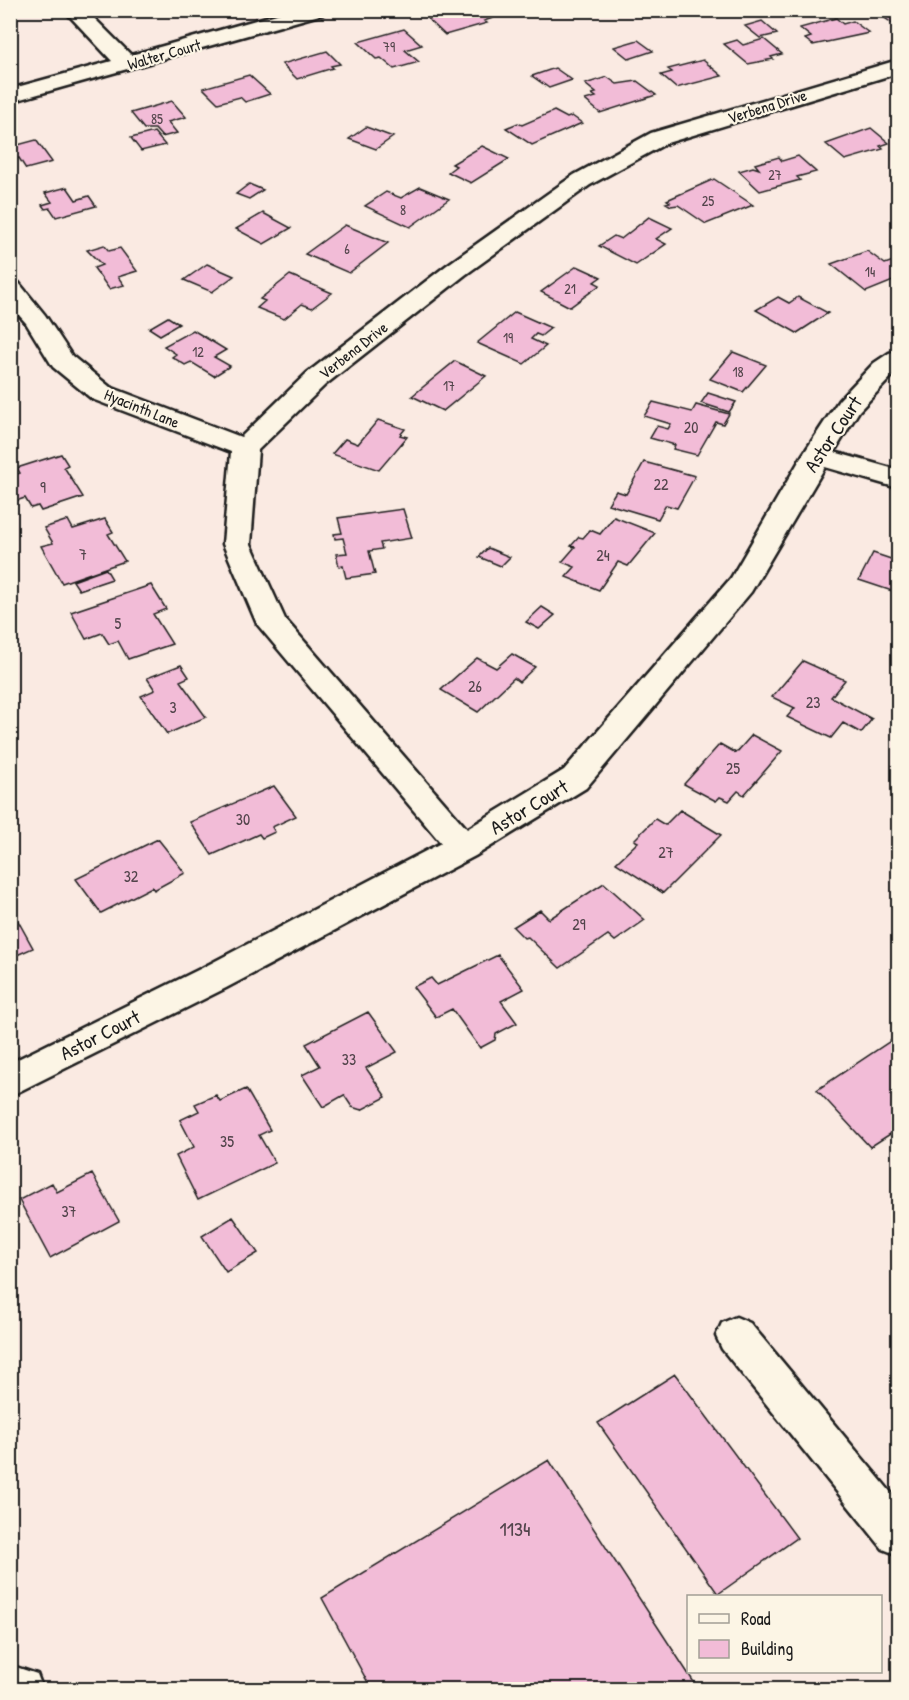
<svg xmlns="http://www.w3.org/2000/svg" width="909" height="1700" viewBox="0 0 909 1700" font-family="'Patrick Hand',sans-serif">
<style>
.building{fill:#f2bcd7;stroke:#1c1c1c;stroke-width:1.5}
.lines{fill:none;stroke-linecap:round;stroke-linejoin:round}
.minor-casing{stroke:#1c1c1c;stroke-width:5}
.minor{fill:#fcf5e5;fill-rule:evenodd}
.labels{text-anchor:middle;stroke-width:4.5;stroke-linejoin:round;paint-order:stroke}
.far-number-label{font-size:14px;fill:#52444b}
.far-street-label{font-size:16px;fill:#1c1c1c;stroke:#fcf5e5}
.number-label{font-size:16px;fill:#52444b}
.street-label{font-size:20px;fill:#1c1c1c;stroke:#fcf5e5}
.near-number-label{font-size:20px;fill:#52444b}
</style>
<rect width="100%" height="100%" fill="#faeae2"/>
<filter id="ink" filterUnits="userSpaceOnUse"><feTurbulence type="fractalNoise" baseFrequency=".0167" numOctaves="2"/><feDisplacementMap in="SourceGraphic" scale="12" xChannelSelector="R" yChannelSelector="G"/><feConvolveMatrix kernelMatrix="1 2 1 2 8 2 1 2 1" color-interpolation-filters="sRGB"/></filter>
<g filter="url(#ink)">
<path class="building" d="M 461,10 L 484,10 L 493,18 L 484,21 L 487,23 L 445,35 L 428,19 Z
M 898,10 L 898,25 L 895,25 L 879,14 Z
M 836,18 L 843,24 L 853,21 L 869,33 L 813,45 L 805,39 L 811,37 L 800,28 Z
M 762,21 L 777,34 L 760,38 L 745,26 Z
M 404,29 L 422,45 L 405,50 L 419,62 L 394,69 L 381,58 L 376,59 L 358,42 Z
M 764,39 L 782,54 L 771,57 L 773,59 L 748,64 L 724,44 L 737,40 L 743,45 Z
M 638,40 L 653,51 L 629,59 L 614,47 Z
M 327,51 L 340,64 L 331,66 L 333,68 L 297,79 L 282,64 Z
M 703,60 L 722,76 L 676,88 L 661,75 L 672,72 L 668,69 Z
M 555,68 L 572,80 L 549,88 L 532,76 Z
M 249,75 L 270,94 L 245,102 L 240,97 L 218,103 L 203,88 Z
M 607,77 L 617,84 L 637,81 L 656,95 L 600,113 L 585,100 L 596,97 L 592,94 L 596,93 L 585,84 Z
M 172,101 L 186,117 L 168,122 L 177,133 L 162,137 L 155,129 L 144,129 L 131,113 Z
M 554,111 L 567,118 L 572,116 L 582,123 L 532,145 L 506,128 L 518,123 L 522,125 Z
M 366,127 L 393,137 L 376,149 L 349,139 Z
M 871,128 L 889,143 L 880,146 L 883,149 L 845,160 L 826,144 Z
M 154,132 L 165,145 L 141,151 L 131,138 Z
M 36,140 L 52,162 L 26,169 L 19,158 L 13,160 L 10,147 Z
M 482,146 L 509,159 L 471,183 L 448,172 L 456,166 L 452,164 Z
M 798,156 L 816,172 L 797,177 L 800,180 L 760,191 L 739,171 L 753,167 L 759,169 L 755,164 L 779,157 L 782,161 Z
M 714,179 L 753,205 L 706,224 L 678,205 L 671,206 L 666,203 L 670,202 L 667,200 Z
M 249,184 L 263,190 L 249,199 L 236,194 Z
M 67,187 L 76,200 L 89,196 L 96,206 L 56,217 L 50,208 L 45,209 L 42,205 L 52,202 L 45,193 Z
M 420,187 L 449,199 L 410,227 L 365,206 L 386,192 L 401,198 Z
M 263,213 L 291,228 L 264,244 L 236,229 Z
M 649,217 L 672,228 L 656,239 L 666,244 L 636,265 L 599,246 L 614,236 L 621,239 Z
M 345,225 L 388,243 L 349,273 L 305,254 Z
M 104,245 L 109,251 L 120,248 L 137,271 L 118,277 L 124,285 L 109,289 L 94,268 L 102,265 L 87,250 Z
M 867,251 L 885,264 L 896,260 L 898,261 L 898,279 L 866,292 L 831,264 Z
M 207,264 L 234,276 L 212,292 L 184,280 Z
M 577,266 L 601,277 L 594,282 L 600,285 L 570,307 L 541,292 Z
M 290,275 L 332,293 L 312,308 L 302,304 L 284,319 L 257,308 L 265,301 L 260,299 Z
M 778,297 L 789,303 L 798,297 L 828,313 L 797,333 L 756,310 Z
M 515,312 L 551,328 L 541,336 L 536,334 L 531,339 L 546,346 L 524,364 L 477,343 Z
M 168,317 L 179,324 L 160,335 L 149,328 Z
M 193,330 L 226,350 L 214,357 L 230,366 L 214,376 L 191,362 L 185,365 L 172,357 L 176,354 L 164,346 Z
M 733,352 L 766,365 L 743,392 L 710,379 Z
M 455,361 L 486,376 L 443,411 L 412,396 Z
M 708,393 L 736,402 L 729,412 L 701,403 Z
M 653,402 L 692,412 L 696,405 L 729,414 L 723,424 L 716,422 L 697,455 L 673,449 L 675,445 L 650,438 L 657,426 L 668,429 L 671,424 L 644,416 Z
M 378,420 L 405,429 L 400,435 L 407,437 L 379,470 L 332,454 L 345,439 L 358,444 Z
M 61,454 L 68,465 L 64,467 L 83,497 L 41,511 L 38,506 L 31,508 L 25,498 L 10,503 L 10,476 L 20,473 L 17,468 Z
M 644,462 L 695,476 L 677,508 L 666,505 L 658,519 L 608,504 L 616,491 L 626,494 Z
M 403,509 L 412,538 L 380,543 L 382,549 L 369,551 L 375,574 L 346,578 L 343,566 L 339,567 L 336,554 L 347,553 L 343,538 L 335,539 L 334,534 L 342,533 L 338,518 Z
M 614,517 L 655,533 L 628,566 L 618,562 L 599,590 L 566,577 L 575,567 L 562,562 L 575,547 L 571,546 L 579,537 L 583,538 L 590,530 L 600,534 Z
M 105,519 L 113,532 L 108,534 L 125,561 L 62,583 L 41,546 L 53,543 L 44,528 L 68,520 L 73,529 Z
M 488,548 L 510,557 L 501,566 L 479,557 Z
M 873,553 L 897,561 L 898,557 L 898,593 L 859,580 Z
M 106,569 L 112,579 L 79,590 L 73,581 Z
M 151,585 L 166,609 L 153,614 L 172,644 L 128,659 L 118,641 L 109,644 L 102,633 L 86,639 L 71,612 Z
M 542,607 L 555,615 L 539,629 L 526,622 Z
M 512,654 L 535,667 L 519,682 L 514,678 L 478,712 L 441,690 L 477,658 L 496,668 Z
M 803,661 L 845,680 L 831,697 L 872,719 L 861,733 L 843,723 L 831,738 L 787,717 L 795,708 L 772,697 Z
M 181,665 L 189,677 L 180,681 L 206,717 L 167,734 L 141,696 L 155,690 L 147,678 Z
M 752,735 L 782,751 L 744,795 L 738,791 L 729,801 L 720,797 L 716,801 L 684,784 L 720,744 L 736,753 Z
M 274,786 L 296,816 L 272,827 L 275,832 L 262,838 L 259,834 L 212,855 L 190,822 Z
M 680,810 L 721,835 L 663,893 L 616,863 L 638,842 L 634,840 L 655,819 L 665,825 Z
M 158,839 L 185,873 L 154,890 L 152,887 L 101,913 L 76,879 Z
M 604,883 L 645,920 L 615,941 L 608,935 L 560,968 L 528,937 L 524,938 L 513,927 L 540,910 L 549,919 Z
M 12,910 L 33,948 L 10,958 L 10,911 Z
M 498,955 L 524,989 L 501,1001 L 517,1023 L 496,1034 L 495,1040 L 480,1048 L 452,1009 L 436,1017 L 413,987 L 431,978 L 437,985 Z
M 368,1012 L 397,1052 L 366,1068 L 386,1097 L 361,1110 L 352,1107 L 344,1095 L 323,1107 L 302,1075 L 320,1066 L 306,1044 Z
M 898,1036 L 898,1129 L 870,1147 L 817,1090 Z
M 246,1089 L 270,1130 L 259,1135 L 275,1163 L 198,1200 L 176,1156 L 194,1147 L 180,1120 L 199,1111 L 195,1104 L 216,1095 L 220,1101 Z
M 92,1174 L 119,1221 L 50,1258 L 19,1200 L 52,1183 L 57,1192 Z
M 233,1217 L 258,1253 L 226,1272 L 202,1236 Z
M 675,1374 L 797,1538 L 718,1594 L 598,1423 Z
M 549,1460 L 697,1687 L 694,1690 L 372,1690 L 322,1598 Z"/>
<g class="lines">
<g class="minor-casing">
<path id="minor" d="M 64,10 L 86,10 L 131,55 L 291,10 L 326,10 L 323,14 L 10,102 L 10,89 L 112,61 Z
M 898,60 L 898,73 L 667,143 L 590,185 L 465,275 L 325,385 L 258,450 L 251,544 L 285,619 L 467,829 L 564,770 L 731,578 L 802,456 L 839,400 L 874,363 L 889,353 L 898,351 L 898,370 L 859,411 L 834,452 L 898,470 L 898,488 L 825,467 L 751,592 L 586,788 L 475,856 L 226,988 L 10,1096 L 10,1063 L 202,968 L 441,843 L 257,624 L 223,544 L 231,452 L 92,399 L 53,367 L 26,323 L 10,305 L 10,281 L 19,283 L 45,315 L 72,356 L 110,387 L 241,437 L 307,373 L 447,265 L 574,175 L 651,133 Z
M 736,1317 L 750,1323 L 898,1501 L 898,1555 L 883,1549 L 722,1349 L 716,1336 L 722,1323 Z
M 10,1665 L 37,1674 L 43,1690 L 10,1690 Z"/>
</g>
<use href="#minor" class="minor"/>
</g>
</g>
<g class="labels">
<g class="far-number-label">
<text x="389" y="52">79</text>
<text x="157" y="124">85</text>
<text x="775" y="180">27</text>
<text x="708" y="206">25</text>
<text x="403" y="215">8</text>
<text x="347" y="254">6</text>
<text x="870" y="277">14</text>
<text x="570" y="294">21</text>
<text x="508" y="343">19</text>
<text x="198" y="357">12</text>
<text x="738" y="377">18</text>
<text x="449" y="391">17</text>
</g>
<g class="far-street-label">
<text transform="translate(164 54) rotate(-16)" y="6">Walter Court</text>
<text transform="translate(767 106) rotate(-17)" y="6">Verbena Drive</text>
<text transform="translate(353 350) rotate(-38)" y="6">Verbena Drive</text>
<text transform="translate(142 408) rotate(22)" y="6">Hyacinth Lane</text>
</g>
<g class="number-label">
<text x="691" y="433">20</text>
<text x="661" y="490">22</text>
<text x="43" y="493">9</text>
<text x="83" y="560">7</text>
<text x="603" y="561">24</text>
<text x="118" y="629">5</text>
<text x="475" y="692">26</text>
<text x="813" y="708">23</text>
<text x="173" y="713">3</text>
<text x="733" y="774">25</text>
<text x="243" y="825">30</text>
<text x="666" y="858">27</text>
<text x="131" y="882">32</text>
<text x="579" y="930">29</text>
<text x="349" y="1065">33</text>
<text x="227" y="1147">35</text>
<text x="69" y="1217">37</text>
</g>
<g class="street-label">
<text transform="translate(833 434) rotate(-56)" y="7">Astor Court</text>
<text transform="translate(529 807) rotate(-31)" y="7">Astor Court</text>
<text transform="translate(100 1035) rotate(-27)" y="7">Astor Court</text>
</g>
<g class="near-number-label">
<text x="515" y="1536">1134</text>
</g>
</g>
<rect width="909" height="1700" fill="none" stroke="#fcf5e5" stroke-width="36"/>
<rect x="18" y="18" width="873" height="1664" fill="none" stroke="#1c1c1c" stroke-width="2" filter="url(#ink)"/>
<rect x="687" y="1595" width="195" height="78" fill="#fcf5e5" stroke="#a29e95" stroke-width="1.5"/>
<rect x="699" y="1614" width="30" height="9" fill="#fcf5e5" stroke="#a29e95" stroke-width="1.5"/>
<text x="741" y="1625" font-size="18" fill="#1c1c1c">Road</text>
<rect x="699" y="1640" width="30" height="18" fill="#f2bcd7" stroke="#a29e95" stroke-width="1.5"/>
<text x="741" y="1655" font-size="18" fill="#1c1c1c">Building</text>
</svg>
